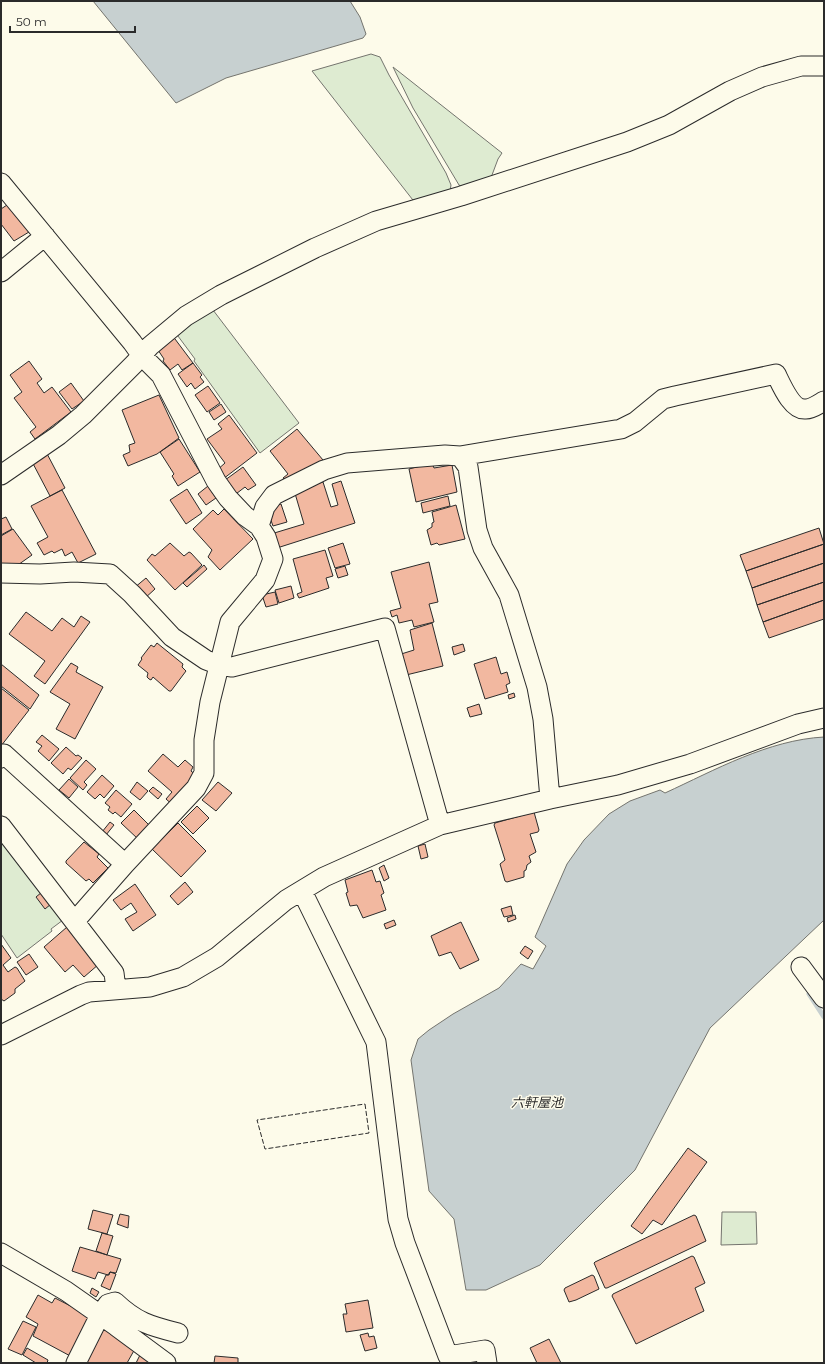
<svg xmlns="http://www.w3.org/2000/svg" width="825" height="1364" viewBox="0 0 825 1364" font-family="Montserrat,'Noto Sans JP',sans-serif">
<style>
.green{fill:#deebd1;stroke:#74746e}
.water{fill:#c7d0d0;stroke:#74746e}
.lines{fill:none;stroke-linecap:round;stroke-linejoin:round}
.stream{stroke:#c7d0d0;stroke-width:5}
.building{fill:#f2b8a0;stroke:#2b2b2b}
.minor-casing{stroke:#2b2b2b;stroke-width:21}
.minor{stroke:#fdfbea;stroke-width:19}
.fence{stroke:#2b2b2b;stroke-width:1;stroke-dasharray:5 2;stroke-linecap:butt}
.labels{text-anchor:middle;stroke-width:3;stroke-linejoin:round;paint-order:stroke}
.water-label{font-size:13px;font-style:italic;fill:#2b2b2b;stroke:#fdfbea}
</style>
<rect width="100%" height="100%" fill="#fdfbea"/>
<path class="green" d="M 371,54 L 380,57 L 389,75 L 446,173 L 451,185 L 450,191 L 416,204 L 312,71 Z
M 393,67 L 502,153 L 498,159 L 489,183 L 467,190 L 459,185 L 413,108 Z
M 213,310 L 299,423 L 260,453 L 194,361 L 195,359 L 175,332 Z
M 6,841 L 63,920 L 51,929 L 52,931 L 17,958 L 1,934 L 1,845 Z
M 722,1212 L 756,1212 L 757,1244 L 721,1245 Z"/>
<path class="water" d="M 93,1 L 350,1 L 360,17 L 366,34 L 363,38 L 226,78 L 176,103 Z
M 824,737 L 824,920 L 710,1028 L 635,1170 L 540,1265 L 486,1290 L 466,1290 L 454,1219 L 429,1191 L 411,1060 L 418,1039 L 429,1030 L 453,1014 L 499,988 L 521,964 L 533,969 L 546,946 L 535,937 L 567,864 L 584,840 L 609,814 L 630,801 L 660,790 L 665,793 C 715,770 768,740 824,737 Z"/>
<g class="lines">
<path class="stream" d="M 809,994 L 824,1017"/>
</g>
<path class="building" d="M 7,205 L 29,230 L 29,232 L 14,241 L 1,224 L 1,209 Z
M 172,335 L 193,363 L 182,370 L 178,364 L 170,370 L 163,361 L 164,359 L 156,347 Z
M 29,361 L 42,379 L 37,383 L 44,393 L 52,387 L 71,412 L 35,439 L 30,432 L 36,427 L 14,398 L 22,392 L 10,375 Z
M 193,363 L 202,375 L 200,377 L 204,382 L 195,389 L 191,383 L 187,387 L 178,374 Z
M 71,383 L 84,401 L 72,409 L 59,392 Z
M 208,386 L 220,403 L 207,412 L 195,395 Z
M 159,395 L 179,438 L 157,454 L 128,466 L 123,455 L 130,452 L 129,445 L 135,443 L 122,410 Z
M 221,404 L 226,412 L 214,420 L 209,412 Z
M 229,415 L 257,453 L 223,479 L 216,471 L 225,463 L 207,439 L 222,429 L 218,424 Z
M 297,429 L 323,460 L 290,486 L 283,478 L 288,474 L 270,451 Z
M 179,439 L 200,472 L 178,486 L 172,476 L 174,474 L 160,452 Z
M 44,448 L 65,488 L 50,496 L 29,456 Z
M 432,463 L 434,468 L 452,465 L 457,492 L 416,502 L 409,469 Z
M 243,467 L 256,485 L 248,490 L 245,487 L 232,497 L 221,483 Z
M 341,481 L 355,523 L 277,548 L 271,534 L 304,524 L 294,490 L 323,482 L 331,507 L 338,505 L 332,484 Z
M 208,486 L 216,498 L 206,505 L 198,494 Z
M 187,489 L 202,513 L 186,524 L 170,500 Z
M 62,490 L 96,554 L 78,563 L 72,552 L 65,556 L 62,549 L 54,553 L 52,551 L 44,555 L 37,543 L 48,537 L 31,506 Z
M 448,496 L 450,506 L 423,513 L 421,503 Z
M 281,504 L 287,522 L 273,526 L 268,512 L 275,509 L 274,506 Z
M 456,505 L 465,539 L 439,545 L 437,543 L 431,545 L 427,530 L 432,527 L 432,523 L 434,522 L 432,512 Z
M 224,509 L 253,539 L 220,570 L 208,557 L 212,550 L 193,529 L 213,510 L 218,515 Z
M 6,517 L 12,529 L 1,535 L 1,519 Z
M 819,528 L 824,544 L 746,571 L 740,555 Z
M 13,529 L 32,555 L 15,567 L 1,565 L 1,536 Z
M 170,543 L 184,556 L 189,552 L 191,553 L 202,565 L 175,590 L 147,560 L 152,554 L 155,556 Z
M 343,543 L 350,564 L 335,568 L 328,548 Z
M 824,544 L 824,563 L 752,588 L 746,571 Z
M 325,550 L 333,576 L 326,578 L 329,588 L 299,598 L 297,594 L 302,592 L 293,559 Z
M 429,562 L 438,602 L 429,604 L 434,622 L 414,627 L 412,620 L 399,623 L 397,615 L 392,617 L 390,611 L 401,608 L 391,572 Z
M 824,563 L 824,582 L 757,605 L 752,588 Z
M 204,565 L 207,569 L 187,587 L 183,583 Z
M 345,566 L 348,575 L 338,578 L 335,569 Z
M 146,578 L 155,589 L 144,599 L 134,588 Z
M 824,582 L 824,600 L 763,622 L 757,605 Z
M 291,586 L 294,598 L 279,603 L 275,590 Z
M 275,592 L 278,604 L 266,607 L 262,595 Z
M 824,600 L 824,619 L 769,638 L 763,622 Z
M 26,612 L 52,631 L 62,618 L 74,627 L 81,616 L 90,622 L 45,684 L 34,676 L 45,661 L 9,634 Z
M 432,623 L 443,666 L 402,676 L 398,655 L 414,650 L 410,630 Z
M 157,643 L 183,664 L 182,667 L 186,671 L 171,691 L 169,691 L 153,677 L 151,680 L 149,679 L 147,677 L 148,673 L 138,665 L 142,659 L 141,658 L 151,645 L 154,647 Z
M 463,644 L 465,651 L 454,655 L 452,647 Z
M 496,657 L 501,674 L 507,672 L 510,683 L 506,685 L 508,692 L 485,699 L 474,664 Z
M 71,663 L 78,667 L 76,672 L 103,687 L 75,739 L 56,729 L 70,704 L 50,692 Z
M 1,664 L 39,695 L 30,709 L 1,686 Z
M 1,688 L 29,710 L 1,746 Z
M 514,693 L 515,697 L 509,699 L 508,695 Z
M 479,704 L 482,714 L 470,717 L 467,708 Z
M 42,735 L 59,749 L 49,761 L 38,751 L 42,746 L 36,742 Z
M 66,747 L 76,756 L 78,755 L 82,758 L 71,770 L 68,768 L 63,774 L 51,763 Z
M 163,754 L 178,767 L 185,760 L 193,767 L 191,771 L 199,778 L 174,806 L 166,799 L 172,792 L 148,771 Z
M 86,760 L 96,769 L 84,782 L 87,785 L 83,790 L 70,778 Z
M 102,775 L 114,786 L 104,798 L 100,794 L 95,799 L 87,792 Z
M 69,779 L 78,787 L 69,798 L 59,790 Z
M 137,782 L 148,791 L 140,800 L 130,792 Z
M 218,782 L 232,793 L 216,811 L 202,800 Z
M 153,787 L 162,794 L 158,799 L 149,791 Z
M 116,790 L 132,804 L 121,817 L 115,812 L 113,814 L 108,810 L 110,807 L 105,803 Z
M 197,806 L 209,818 L 193,834 L 181,822 Z
M 134,810 L 150,826 L 138,839 L 121,823 Z
M 534,812 L 539,830 L 538,832 L 530,834 L 536,852 L 529,856 L 531,862 L 527,865 L 526,870 L 524,871 L 524,877 L 507,882 L 505,881 L 500,864 L 505,860 L 494,825 L 495,823 Z
M 110,822 L 114,825 L 106,835 L 102,832 Z
M 178,823 L 206,851 L 181,877 L 152,849 Z
M 84,842 L 99,854 L 97,857 L 108,868 L 93,883 L 89,879 L 86,881 L 66,863 L 66,861 Z
M 425,844 L 428,857 L 421,859 L 418,846 Z
M 384,865 L 389,878 L 384,881 L 379,868 Z
M 372,870 L 376,882 L 380,881 L 384,893 L 381,895 L 386,910 L 363,918 L 357,905 L 350,906 L 346,893 L 348,892 L 345,880 Z
M 185,882 L 193,892 L 178,905 L 170,896 Z
M 135,884 L 156,915 L 133,931 L 125,919 L 137,912 L 131,903 L 121,910 L 113,900 Z
M 42,892 L 51,904 L 45,909 L 36,897 Z
M 511,906 L 513,915 L 504,917 L 501,909 Z
M 515,915 L 516,919 L 508,922 L 507,918 Z
M 394,920 L 396,925 L 386,929 L 384,924 Z
M 461,922 L 479,960 L 460,969 L 451,952 L 439,956 L 431,936 Z
M 67,927 L 99,964 L 84,977 L 73,965 L 65,972 L 44,947 Z
M 1,944 L 11,958 L 3,965 L 8,972 L 15,967 L 17,968 L 25,981 L 15,989 L 15,993 L 4,1001 L 1,999 Z
M 525,946 L 533,951 L 528,959 L 520,953 Z
M 29,954 L 38,967 L 26,975 L 17,962 Z
M 688,1148 L 707,1162 L 662,1225 L 653,1220 L 642,1234 L 631,1226 Z
M 93,1210 L 113,1215 L 107,1234 L 88,1229 Z
M 120,1214 L 129,1216 L 128,1228 L 117,1224 Z
M 694,1215 L 696,1216 L 706,1241 L 607,1288 L 605,1288 L 594,1263 L 595,1262 Z
M 102,1233 L 113,1236 L 107,1255 L 96,1251 Z
M 80,1247 L 121,1259 L 116,1273 L 110,1272 L 108,1275 L 98,1272 L 95,1279 L 72,1271 Z
M 692,1256 L 694,1257 L 705,1283 L 695,1288 L 704,1311 L 636,1344 L 612,1296 L 613,1294 Z
M 110,1272 L 116,1274 L 110,1290 L 101,1286 L 106,1275 L 109,1275 Z
M 592,1275 L 594,1276 L 599,1289 L 576,1300 L 569,1302 L 564,1290 L 565,1288 Z
M 92,1288 L 99,1292 L 96,1297 L 90,1293 Z
M 38,1295 L 52,1303 L 55,1298 L 94,1318 L 74,1358 L 33,1336 L 38,1324 L 26,1317 Z
M 368,1300 L 373,1328 L 346,1332 L 343,1314 L 347,1314 L 345,1304 Z
M 23,1321 L 36,1327 L 22,1355 L 8,1349 Z
M 99,1326 L 136,1347 L 127,1363 L 80,1363 Z
M 368,1333 L 369,1337 L 374,1336 L 377,1348 L 365,1351 L 360,1335 Z
M 549,1339 L 561,1363 L 537,1363 L 530,1348 Z
M 27,1348 L 48,1360 L 47,1363 L 36,1363 L 23,1355 Z
M 142,1351 L 157,1363 L 136,1363 Z
M 215,1356 L 238,1358 L 238,1363 L 214,1363 Z"/>
<g class="lines">
<g class="minor-casing">
<path id="minor" d="M 1,183 L 132,342 L 142,356 L 161,375 L 216,481 L 228,498 L 245,516 L 259,526 L 266,537 L 273,559 L 265,580 L 230,622 L 210,702 L 204,740 L 204,773 L 196,788 L 125,864 L 75,921
M 1,272 L 45,236
M 460,456 L 468,467 L 477,530 L 483,548 L 509,595 L 537,687 L 543,719 L 550,799
M 1,475 L 59,435 L 83,415 L 134,364 L 150,346 L 186,316 L 221,295 L 315,248 L 376,221 L 461,196 L 627,142 L 669,125 L 730,91 L 762,77 L 801,66 L 824,66
M 259,526 L 265,507 L 274,495 L 324,470 L 347,463 L 445,455 L 460,456 L 621,429 L 635,422 L 663,399 L 675,396 L 776,374 C 781,384 792,411 806,409 C 812,409 819,404 824,401
M 1,573 L 40,574 L 74,572 L 110,574 L 132,594 L 172,637 L 206,660 L 219,665 L 232,667 L 385,628 L 440,825
M 1,758 L 4,754 L 125,864
M 1,826 L 114,973 L 116,989
M 302,891 L 376,1042 L 398,1219 L 405,1243 L 448,1356 L 485,1350 L 487,1363
M 801,967 L 824,998
M 1,1035 L 81,995 L 89,992 L 150,987 L 183,977 L 217,957 L 286,900 L 324,877 L 440,825 L 550,799 L 618,785 L 690,764 L 798,724 L 824,718
M 1,1253 L 66,1291 L 116,1326 L 166,1363
M 76,1363 L 100,1315 L 108,1304 L 115,1302 C 136,1322 150,1326 178,1333"/>
</g>
<use href="#minor" class="minor"/>
<path class="fence" d="M 365,1104 L 369,1133 L 265,1149 L 257,1120 Z"/>
</g>
<g class="labels">
<g class="water-label">
<text x="537" y="1107">六軒屋池</text>
</g>
</g>
<rect width="825" height="1364" fill="none" stroke="#2b2b2b" stroke-width="4"/>
<path d="M10 26v6h125v-6" fill="none" stroke="#2b2b2b" stroke-width="2"/>
<text x="16" y="26" font-size="12" fill="#2b2b2b" stroke="#fdfbea" stroke-width="3" paint-order="stroke">50 m</text>
</svg>
